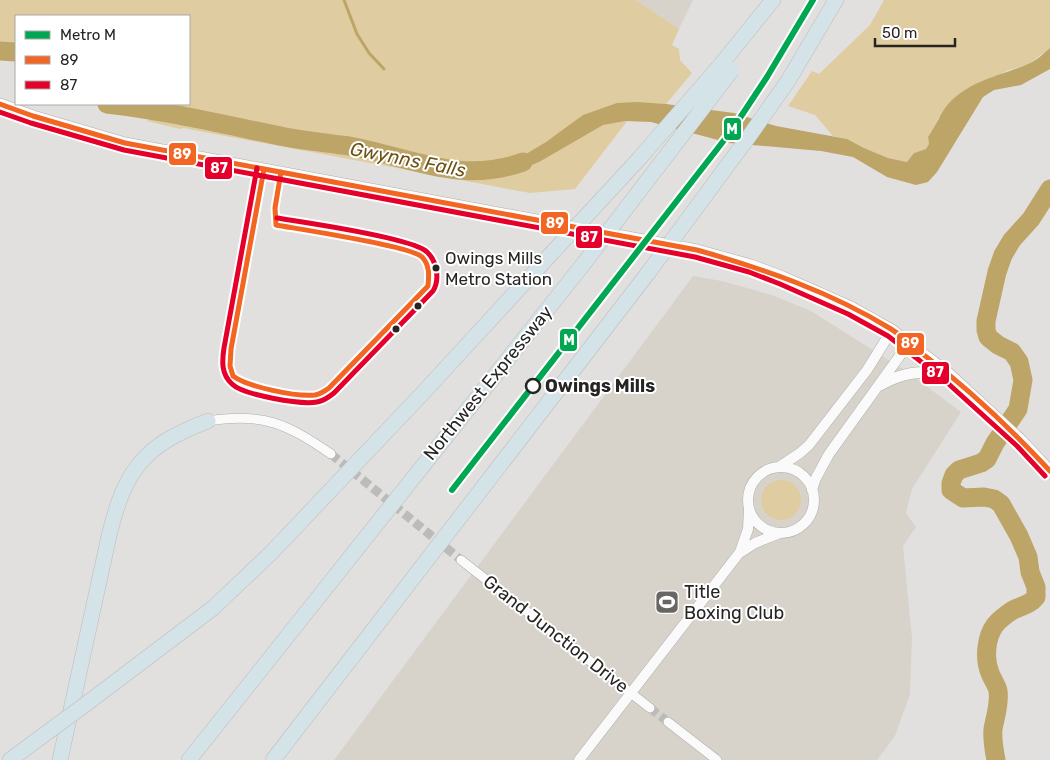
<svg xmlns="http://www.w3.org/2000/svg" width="1050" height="760" viewBox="0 0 1050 760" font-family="Rubik,sans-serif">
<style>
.built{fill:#d7d3cb}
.green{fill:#e0cca1}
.water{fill:#bda467}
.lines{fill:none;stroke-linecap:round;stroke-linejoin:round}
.stream{stroke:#bda467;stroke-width:3}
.river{stroke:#bda467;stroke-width:19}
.minor-tunnel{stroke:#bcbbb9;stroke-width:9;stroke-dasharray:9 4.5;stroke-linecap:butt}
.minor-casing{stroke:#afaeac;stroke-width:10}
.tertiary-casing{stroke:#afaeac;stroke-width:11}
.secondary-casing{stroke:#afaeac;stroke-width:12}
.motorway-casing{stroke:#bdbcbb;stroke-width:16}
.minor{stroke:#fbfafa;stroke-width:9}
.tertiary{stroke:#fbfafa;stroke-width:10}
.secondary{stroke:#fbfafa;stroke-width:11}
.motorway{stroke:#d3e3e7;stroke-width:15}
.motorway-bridge-casing{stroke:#bdbcbb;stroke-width:16;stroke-linecap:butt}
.motorway-bridge{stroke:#d3e3e7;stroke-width:15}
.bus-1-casing{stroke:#fff;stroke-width:9}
.bus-2-casing{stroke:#fff;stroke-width:9}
.bus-1{stroke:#f26522;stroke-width:5}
.bus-2{stroke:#e4002b;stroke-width:5}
.metro-1-casing{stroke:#fff;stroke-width:10}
.metro-1{stroke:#00a651;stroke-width:6}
.bus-dot{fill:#262523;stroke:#fff;stroke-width:2}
.stop-dot{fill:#fff;stroke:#262523;stroke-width:2.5}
.labels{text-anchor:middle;stroke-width:4;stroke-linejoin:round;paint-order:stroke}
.bus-label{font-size:17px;fill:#262523;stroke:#fff;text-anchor:start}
.street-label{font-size:18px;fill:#262523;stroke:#fff}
.stop-label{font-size:18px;font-weight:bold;fill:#262523;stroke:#fff;text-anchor:start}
.poi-label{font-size:18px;fill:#262523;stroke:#fff;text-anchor:start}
.water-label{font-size:19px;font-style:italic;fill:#6c5313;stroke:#fff}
.line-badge{stroke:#fff;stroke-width:2}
.badge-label{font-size:14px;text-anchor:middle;font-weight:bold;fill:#fff}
</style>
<rect width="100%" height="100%" fill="#e2e0de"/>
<path class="built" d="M 636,0 L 693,0 L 679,29 Z
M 693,276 L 722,281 L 772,295 L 811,311 L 906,371 L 961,412 L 912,489 L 906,513 L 916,527 L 903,546 L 912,638 L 910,694 L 895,736 L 877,760 L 334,760 Z"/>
<path class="green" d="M 0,0 L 636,0 L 679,29 L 672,45 L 679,49 L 680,60 L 692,73 L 666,104 L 641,103 L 575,189 L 530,193 L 183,128 L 180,129 L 147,121 L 168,104 L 189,104 L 189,16 L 16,16 L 16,49 L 0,45 Z
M 884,0 L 1050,0 L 1050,48 L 1029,64 L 1006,71 L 938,118 L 934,130 L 928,137 L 929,144 L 926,149 L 914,153 L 907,162 L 888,158 L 864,148 L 847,139 L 833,136 L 815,115 L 788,106 L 812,71 L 819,74 L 870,25 Z
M761 500a20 20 0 1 1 40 0a20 20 0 1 1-40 0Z"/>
<path class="water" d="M 1050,48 L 1050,69 L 1021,85 L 994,90 L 983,97 L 937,172 L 928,182 L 916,185 L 887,177 L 853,157 L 821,151 L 729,143 L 651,122 L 625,121 L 603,125 L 539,162 L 509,174 L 502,173 L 498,170 L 504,162 L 521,157 L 546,142 L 583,115 L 617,103 L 637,102 L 666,104 L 734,113 L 776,126 L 847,139 L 864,148 L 888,158 L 907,162 L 914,153 L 926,149 L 929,144 L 928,137 C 937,125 940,112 951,101 C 972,80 1002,75 1028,64 C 1036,61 1043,54 1050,48 Z"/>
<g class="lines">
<path class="stream" d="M 344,0 L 357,34 L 369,53 L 384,69"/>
<path class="river" d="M 0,51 L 16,52
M 107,104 C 168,111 226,125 285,137 C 306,141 328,143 349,146 C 410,157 460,185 523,162
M 996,760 C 994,750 992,740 993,729 C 995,717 1000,704 998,691 C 997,685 992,679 990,673 C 984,659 986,637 995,625 C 1000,619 1007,614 1013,610 C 1021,606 1030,605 1036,597 L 1036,587 L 1030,572 L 1028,557 L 1019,536 L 1001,504 L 994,499 L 984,497 L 963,498 L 951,490 L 951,483 L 954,475 L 959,470 L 981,463 L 987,459 L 995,443 L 1018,409 L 1023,380 L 1019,362 L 1012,352 L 998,345 L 988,337 L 986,330 L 986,321 L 997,272 L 1003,255 L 1012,240 L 1031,219 L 1050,189"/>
<path class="minor-tunnel" d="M 331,454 L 461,560
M 650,708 L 668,722"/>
<g class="minor-casing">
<path id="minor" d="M 208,421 C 263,412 287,424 331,454
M 461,560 L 650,708
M 668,722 L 717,760"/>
</g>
<g class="tertiary-casing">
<path id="tertiary" d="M 779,467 L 800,453 L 809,445 L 867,370 L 892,330
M748 500a33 33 0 1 1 66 0a33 33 0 1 1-66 0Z
M 812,490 L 816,478 L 829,454 L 909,343
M 741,552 L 755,543 L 780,533
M 579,760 L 740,552 L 748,529 L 749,509"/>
</g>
<g class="secondary-casing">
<path id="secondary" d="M 0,104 L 33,116 L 125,143 L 697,250 L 751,265 L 783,277 L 851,307 L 892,330 L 947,372 L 1022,441 L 1050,471
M 880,385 C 905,371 919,372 947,372"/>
</g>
<g class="motorway-casing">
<path id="motorway" d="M 718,68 L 773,0
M 788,81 L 836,0
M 86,704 L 213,608 L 271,553 L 421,395 L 550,255
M 10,760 L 41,737
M 60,760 L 109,536 C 125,469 144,445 208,421
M 189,760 L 585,262
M 273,760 L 648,273"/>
</g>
<use href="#minor" class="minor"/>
<use href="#tertiary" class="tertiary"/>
<use href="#secondary" class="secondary"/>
<use href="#motorway" class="motorway"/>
<g class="motorway-bridge-casing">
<path id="motorway-bridge" d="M 550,255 L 638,160 L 718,68
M 585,262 L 732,70
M 648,273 L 750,135 L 788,81
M 41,737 L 86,704"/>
</g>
<use href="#motorway-bridge" class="motorway-bridge"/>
<g class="bus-1-casing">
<path id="bus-1" d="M 0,104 L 33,116 L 125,143 L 697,250 C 764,269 831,292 891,329 C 902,336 913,346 924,355 C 969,389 1011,429 1050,471
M 264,169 L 231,349 L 230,366 L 233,376 C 248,387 296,397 315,395 C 320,394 325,391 329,388 L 428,286 C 429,276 430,265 422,257 C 411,246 298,229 276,225 L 275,208 L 281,172"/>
</g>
<g class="bus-2-casing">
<path id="bus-2" d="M 0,112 L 31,123 L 124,150 L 695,257 L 749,272 L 780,284 L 848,314 L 888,336 L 942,378 L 1017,446 L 1045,476
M 257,168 L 224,348 C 222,361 221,374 232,384 C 243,395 301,405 317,402 C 324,401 329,397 334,393 L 433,291 C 440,280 437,261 427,252 C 414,238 303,222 277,218"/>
</g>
<use href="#bus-1" class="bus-1"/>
<use href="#bus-2" class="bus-2"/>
<g class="metro-1-casing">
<path id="metro-1" d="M 452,490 L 732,130 L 767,77 L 813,0"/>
</g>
<use href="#metro-1" class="metro-1"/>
</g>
<defs>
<g id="stadium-square" transform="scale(1.25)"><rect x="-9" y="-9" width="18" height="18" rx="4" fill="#686664" stroke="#fff"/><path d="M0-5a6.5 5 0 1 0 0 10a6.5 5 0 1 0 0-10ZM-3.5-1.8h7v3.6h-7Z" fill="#fff"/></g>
</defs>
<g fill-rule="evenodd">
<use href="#stadium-square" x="667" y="602"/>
</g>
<g class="bus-dot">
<circle cx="436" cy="268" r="4.5"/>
<circle cx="418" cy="306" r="4.5"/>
<circle cx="396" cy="329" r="4.5"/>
</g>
<circle class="stop-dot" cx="533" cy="386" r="7"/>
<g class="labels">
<g class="bus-label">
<text x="445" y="264">Owings Mills<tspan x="445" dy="21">Metro Station</tspan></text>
</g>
<g class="street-label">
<text transform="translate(488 383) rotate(-51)" y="6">Northwest Expressway</text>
<text transform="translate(556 634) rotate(38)" y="6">Grand Junction Drive</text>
</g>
<g class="stop-label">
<text x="545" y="392">Owings Mills</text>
</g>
<g class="poi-label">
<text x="684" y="598">Title<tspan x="684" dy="21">Boxing Club</tspan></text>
</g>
<g class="water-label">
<text transform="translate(408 159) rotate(11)" y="7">Gwynns Falls</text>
</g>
</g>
<g class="line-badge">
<rect x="723" y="117" width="19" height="24" rx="5" fill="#00a651"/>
<rect x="168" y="142" width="29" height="24" rx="5" fill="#f26522"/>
<rect x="204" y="156" width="29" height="24" rx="5" fill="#e4002b"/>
<rect x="540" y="211" width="29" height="24" rx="5" fill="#f26522"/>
<rect x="575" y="225" width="28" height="24" rx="5" fill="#e4002b"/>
<rect x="559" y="328" width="19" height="24" rx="5" fill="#00a651"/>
<rect x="896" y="332" width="29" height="24" rx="5" fill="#f26522"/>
<rect x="921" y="361" width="29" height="24" rx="5" fill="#e4002b"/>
</g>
<g class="badge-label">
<text x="732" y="134">M</text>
<text x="182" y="159">89</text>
<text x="219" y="173">87</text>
<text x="555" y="228">89</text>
<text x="589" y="242">87</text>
<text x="569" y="345">M</text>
<text x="910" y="348">89</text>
<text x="935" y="377">87</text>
</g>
<rect x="15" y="15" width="175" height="90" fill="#ffffff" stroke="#a8a8a7"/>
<rect x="25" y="31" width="25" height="8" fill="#00a651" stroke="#a8a8a7"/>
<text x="60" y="40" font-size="15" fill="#262523">Metro M</text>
<rect x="25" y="56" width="25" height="8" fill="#f26522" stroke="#a8a8a7"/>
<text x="60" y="65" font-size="15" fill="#262523">89</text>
<rect x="25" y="81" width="25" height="8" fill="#e4002b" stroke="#a8a8a7"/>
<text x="60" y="90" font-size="15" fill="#262523">87</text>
<path d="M875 38v8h80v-8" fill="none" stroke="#262523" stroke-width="2.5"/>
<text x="882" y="38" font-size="15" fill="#262523" stroke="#ffffff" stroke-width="4" paint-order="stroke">50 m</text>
</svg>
